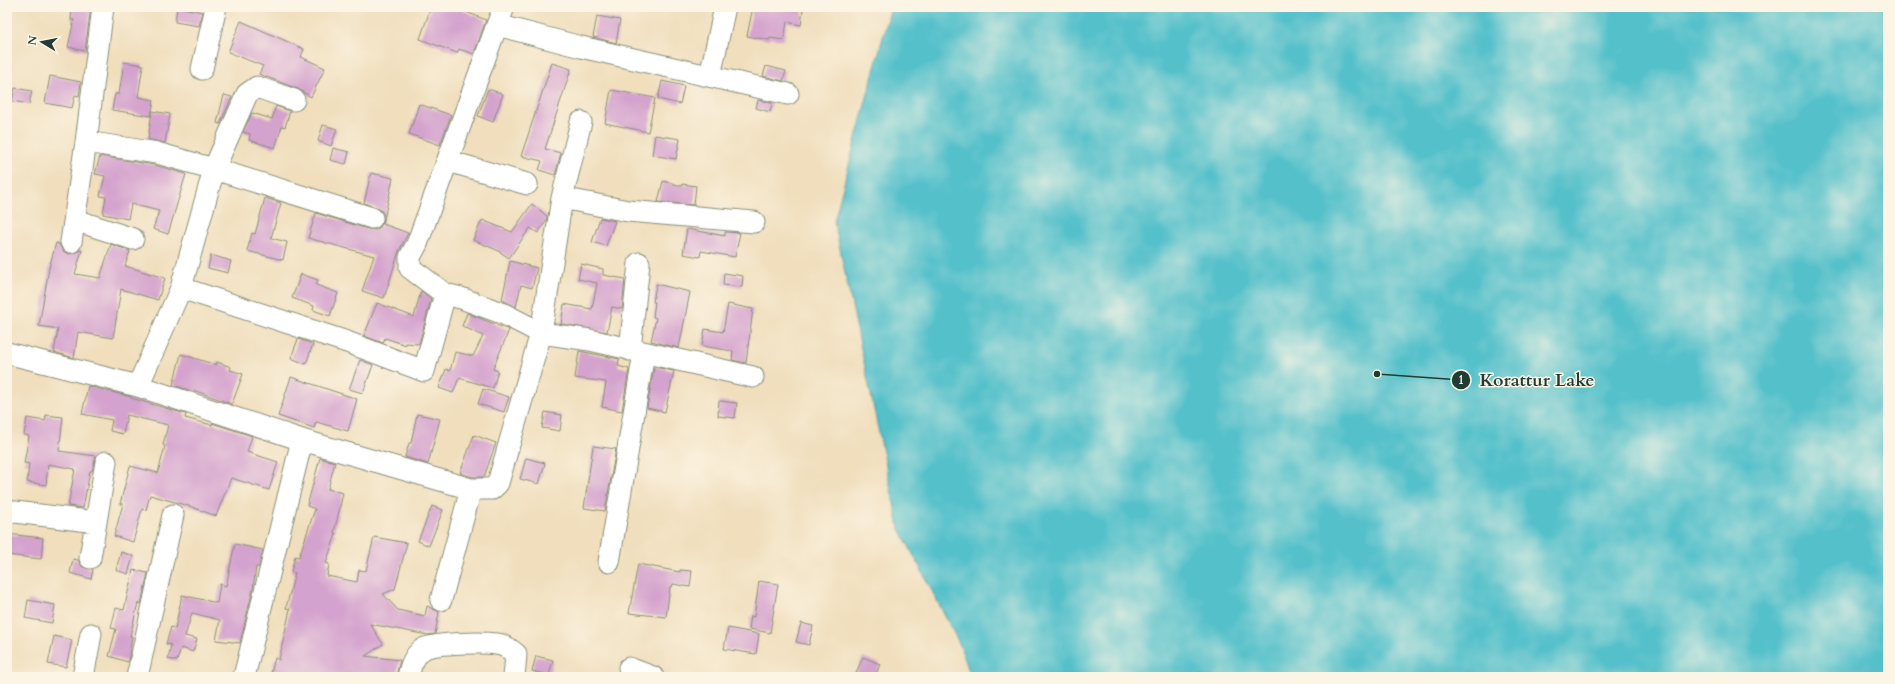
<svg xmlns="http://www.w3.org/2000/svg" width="1895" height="684" viewBox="0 0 1895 684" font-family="Cardo,serif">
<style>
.water{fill:#52c0ca;stroke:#387e7f}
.building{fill:#d4a2ce}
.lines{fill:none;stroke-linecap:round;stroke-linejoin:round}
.minor-casing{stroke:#888e78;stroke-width:23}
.minor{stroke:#fff;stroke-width:21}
.leader{fill:none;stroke:#1f3d34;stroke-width:1.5}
.callout-dot{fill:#1f3d34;stroke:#fcf5e5;stroke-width:1.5}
.mark-label{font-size:12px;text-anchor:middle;font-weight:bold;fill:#fff}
.callout-label{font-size:18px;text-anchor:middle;font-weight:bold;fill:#1f3d34;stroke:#fcf5e5;stroke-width:3;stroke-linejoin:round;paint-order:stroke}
</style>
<rect width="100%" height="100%" fill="#fcf5e5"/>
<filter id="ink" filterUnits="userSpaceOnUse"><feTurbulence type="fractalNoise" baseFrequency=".025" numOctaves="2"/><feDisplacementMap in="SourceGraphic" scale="8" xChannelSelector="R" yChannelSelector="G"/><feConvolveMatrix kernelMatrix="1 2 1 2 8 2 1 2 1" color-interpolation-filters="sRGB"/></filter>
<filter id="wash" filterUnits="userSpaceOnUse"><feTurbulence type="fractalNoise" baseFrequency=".012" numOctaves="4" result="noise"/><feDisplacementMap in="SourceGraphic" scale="16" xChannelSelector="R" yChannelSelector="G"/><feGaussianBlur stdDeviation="0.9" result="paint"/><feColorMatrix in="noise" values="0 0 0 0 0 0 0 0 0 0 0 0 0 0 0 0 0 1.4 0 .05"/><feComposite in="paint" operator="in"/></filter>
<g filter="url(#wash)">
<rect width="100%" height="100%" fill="#f0debc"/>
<path class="water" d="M 891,7 L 1888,7 L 1888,677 L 971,677 L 960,645 L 899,527 L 834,221 Z"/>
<g id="blocks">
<path class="building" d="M 72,7 L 91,7 L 85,51 L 68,47 L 74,20 L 71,20 Z
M 177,7 L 203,12 L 199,26 L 175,22 Z
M 431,7 L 465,7 L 464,11 L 486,20 L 474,54 L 459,49 L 457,53 L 420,39 Z
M 753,7 L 792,7 L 803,9 L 801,25 L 787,22 L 784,40 L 770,38 L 769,40 L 747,36 Z
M 597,16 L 620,20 L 616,43 L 593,37 Z
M 241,21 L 304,49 L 301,57 L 325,68 L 311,97 L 298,89 L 259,74 L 263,66 L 228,52 Z
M 124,62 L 143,65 L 138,97 L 154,100 L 151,116 L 112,110 L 115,94 L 119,94 Z
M 552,63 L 571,69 L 545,149 L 561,153 L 555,175 L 539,170 L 542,161 L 521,156 Z
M 766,66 L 786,71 L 783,81 L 763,76 Z
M 50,76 L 81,82 L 79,96 L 75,95 L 72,108 L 45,103 Z
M 662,81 L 684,86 L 680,104 L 658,99 Z
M 15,88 L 32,91 L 29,104 L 12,101 Z
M 488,89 L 503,94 L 493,122 L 478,116 Z
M 611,90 L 655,98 L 648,132 L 605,123 Z
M 224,95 L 232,97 L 220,124 L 217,123 Z
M 758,100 L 772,103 L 770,112 L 756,108 Z
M 419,104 L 451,115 L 440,145 L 409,134 Z
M 276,106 L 290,111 L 285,127 L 282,126 L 275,148 L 249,140 L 250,134 L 243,132 L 252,113 L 272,119 Z
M 152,111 L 170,114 L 165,143 L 148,139 Z
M 323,125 L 337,129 L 331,146 L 318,141 Z
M 655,135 L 680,139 L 676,159 L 652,155 Z
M 333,148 L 349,152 L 346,164 L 330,160 Z
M 100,156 L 154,165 L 186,174 L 168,234 L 153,229 L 159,211 L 131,204 L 128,219 L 103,214 L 106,197 L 100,196 L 105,176 L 95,174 Z
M 371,173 L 393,178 L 383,224 L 408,233 L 399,251 L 384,298 L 362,291 L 374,256 L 308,238 L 316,213 L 368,229 L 375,230 L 380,227 L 384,221 L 384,215 L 381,210 L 364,203 Z
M 663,181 L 682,186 L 682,184 L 696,186 L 694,205 L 658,202 Z
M 265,198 L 281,203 L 271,238 L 287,242 L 283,260 L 247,251 L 252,233 L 255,234 Z
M 532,204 L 547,216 L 546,221 L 538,233 L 530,228 L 509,258 L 497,250 L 473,240 L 482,220 L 512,232 Z
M 600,218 L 615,221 L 606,246 L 592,242 Z
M 687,229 L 725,236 L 725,232 L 740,233 L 735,257 L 701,251 L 700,257 L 683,254 Z
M 56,243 L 59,244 L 63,251 L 69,254 L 82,250 L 75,274 L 100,278 L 111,244 L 130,251 L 125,266 L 165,278 L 158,300 L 121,289 L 113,338 L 78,332 L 74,358 L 54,352 L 58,329 L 39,326 L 49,268 Z
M 211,255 L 231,261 L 228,273 L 208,268 Z
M 510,261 L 537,268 L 532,288 L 521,285 L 516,307 L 502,300 Z
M 581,264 L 603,269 L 603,275 L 625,279 L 622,309 L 612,307 L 607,332 L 561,324 L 564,304 L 592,309 L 597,283 L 578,279 Z
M 724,273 L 743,276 L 742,287 L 723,285 Z
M 301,274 L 318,280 L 316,285 L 338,293 L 330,316 L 313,310 L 314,306 L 292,298 Z
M 656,284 L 690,292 L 679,348 L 651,341 L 656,318 L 653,317 L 655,302 L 653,302 Z
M 421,291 L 431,299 L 419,344 L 406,343 L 406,345 L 385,338 L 383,343 L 364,336 L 377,303 L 414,317 Z
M 728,304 L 753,309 L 746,363 L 732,360 L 733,351 L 702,346 L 705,329 L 723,332 Z
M 467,313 L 509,330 L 493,369 L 498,371 L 493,388 L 459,378 L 453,393 L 439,388 L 446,369 L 450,371 L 455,352 L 473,356 L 483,336 L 462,326 Z
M 298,339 L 313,344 L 306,364 L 291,358 Z
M 579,351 L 619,359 L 618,366 L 629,369 L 622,411 L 602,407 L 606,382 L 575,378 Z
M 181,354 L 216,365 L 217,362 L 231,367 L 230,370 L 243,374 L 232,404 L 193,390 L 192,391 L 173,385 Z
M 360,360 L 373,365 L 363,393 L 349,389 Z
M 654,367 L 674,371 L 665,412 L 647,408 Z
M 291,377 L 357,399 L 348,431 L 316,422 L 314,428 L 278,416 Z
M 88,386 L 131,397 L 131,398 L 186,414 L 185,418 L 212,425 L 212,423 L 252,436 L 247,452 L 278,462 L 269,490 L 231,478 L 216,516 L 189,506 L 150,495 L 146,510 L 142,509 L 133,542 L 114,536 L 123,504 L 120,504 L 130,466 L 158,473 L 165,446 L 163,445 L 168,425 L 127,415 L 123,434 L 110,431 L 112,420 L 82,414 Z
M 483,389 L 509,397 L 504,412 L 478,404 Z
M 719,401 L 737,403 L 735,418 L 718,416 Z
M 545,412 L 562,415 L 560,431 L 542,428 Z
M 417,414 L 440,419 L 428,464 L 405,457 L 409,443 L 411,443 Z
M 46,415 L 63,417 L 59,451 L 96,456 L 92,471 L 90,471 L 83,508 L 68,506 L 75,469 L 48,464 L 46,485 L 27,482 L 29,464 L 24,463 L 29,436 L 24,435 L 27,418 L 45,421 Z
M 474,435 L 496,443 L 484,477 L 473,477 L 460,473 Z
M 593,446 L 616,449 L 605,511 L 584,508 Z
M 320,458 L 335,462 L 328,489 L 343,493 L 334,533 L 336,534 L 326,563 L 329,564 L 327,576 L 357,582 L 359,570 L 366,571 L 374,537 L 407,543 L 395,589 L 383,594 L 398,610 L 425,616 L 427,606 L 439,612 L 435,634 L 428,635 L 370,624 L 383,644 L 365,656 L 400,660 L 396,677 L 270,677 L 275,658 L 279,660 L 290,609 L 286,608 L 295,573 L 291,572 L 295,556 L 299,557 L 315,509 L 307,506 Z
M 526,458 L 545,463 L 539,484 L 520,479 Z
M 432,506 L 443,510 L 429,546 L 418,541 Z
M 7,534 L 43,538 L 41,559 L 7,555 Z
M 235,544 L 263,550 L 259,567 L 256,567 L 253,589 L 240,643 L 216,640 L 220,620 L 192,613 L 185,636 L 197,639 L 193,652 L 181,648 L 177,661 L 168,659 L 171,645 L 166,644 L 171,627 L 175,629 L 182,595 L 217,603 L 220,584 L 226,586 Z
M 121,552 L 133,556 L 128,574 L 116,570 Z
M 73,559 L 78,560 L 83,567 L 93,569 L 91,579 L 70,573 Z
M 638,564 L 680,572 L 680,570 L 692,571 L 690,587 L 673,584 L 672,587 L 670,587 L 666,617 L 629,613 Z
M 133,570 L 148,573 L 141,604 L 138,603 L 130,636 L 132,637 L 128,662 L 109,656 L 116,629 L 111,628 L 116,608 L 124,610 Z
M 759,581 L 778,584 L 770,633 L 749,629 L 751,616 L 754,617 Z
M 28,600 L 55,605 L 52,623 L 25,618 Z
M 801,623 L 813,626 L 809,645 L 796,642 Z
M 728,628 L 759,634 L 756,654 L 724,649 Z
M 54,636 L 72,640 L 66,667 L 48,664 Z
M 536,656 L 553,660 L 549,675 L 532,671 Z
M 863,657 L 880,664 L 875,677 L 866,677 L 856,673 Z"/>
</g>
</g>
<g filter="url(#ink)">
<use href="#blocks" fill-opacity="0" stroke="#888e78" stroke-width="1"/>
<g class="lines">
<g class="minor-casing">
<path id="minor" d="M 497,25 L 504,7
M 202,69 L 216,7
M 710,76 L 725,7
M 86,142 L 103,7
M 448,161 L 527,184
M 562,198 L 628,211 L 754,222
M 75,220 L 133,239
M 71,242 L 86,142 L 157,153 L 214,169 L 372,218
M 181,288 L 347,342 L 424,371 L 445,294
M 630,350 L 639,263
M 7,353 L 138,386 L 302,440 L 471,489 L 492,489 L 498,483 L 541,333 L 562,198 L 581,122
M 753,377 L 590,340 L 541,333 L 504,314 L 461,298 L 445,294 L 410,268 L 410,257 L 417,244 L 497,25 L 581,47 L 788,94
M 138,386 L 181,288 L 214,169 L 247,94 L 257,87 L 294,100
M 7,511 L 96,522
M 90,558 L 106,462
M 609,562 L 644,353
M 441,600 L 471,489
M 629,668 L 653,677
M 83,677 L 91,634
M 137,677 L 173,515
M 244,677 L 302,440
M 408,677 C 410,667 415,653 425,648 C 438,643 482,642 497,644 C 504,645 510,649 516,654 L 514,677"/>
</g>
<use href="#minor" class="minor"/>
</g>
</g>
<path class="leader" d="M1377 374L1461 380"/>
<g class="callout-dot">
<circle cx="1377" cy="374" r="4"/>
<circle cx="1461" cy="380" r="10"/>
</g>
<g class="mark-label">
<text x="1461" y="384">1</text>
</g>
<g class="callout-label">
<text x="1537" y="386">Korattur Lake</text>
</g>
<rect width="1895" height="684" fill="none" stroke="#fcf5e5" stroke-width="24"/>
<g transform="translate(42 42) rotate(280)" stroke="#fcf5e5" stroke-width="3" paint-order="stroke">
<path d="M0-3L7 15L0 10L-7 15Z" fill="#1f3d34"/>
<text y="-6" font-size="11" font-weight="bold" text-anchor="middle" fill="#1f3d34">N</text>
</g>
</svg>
